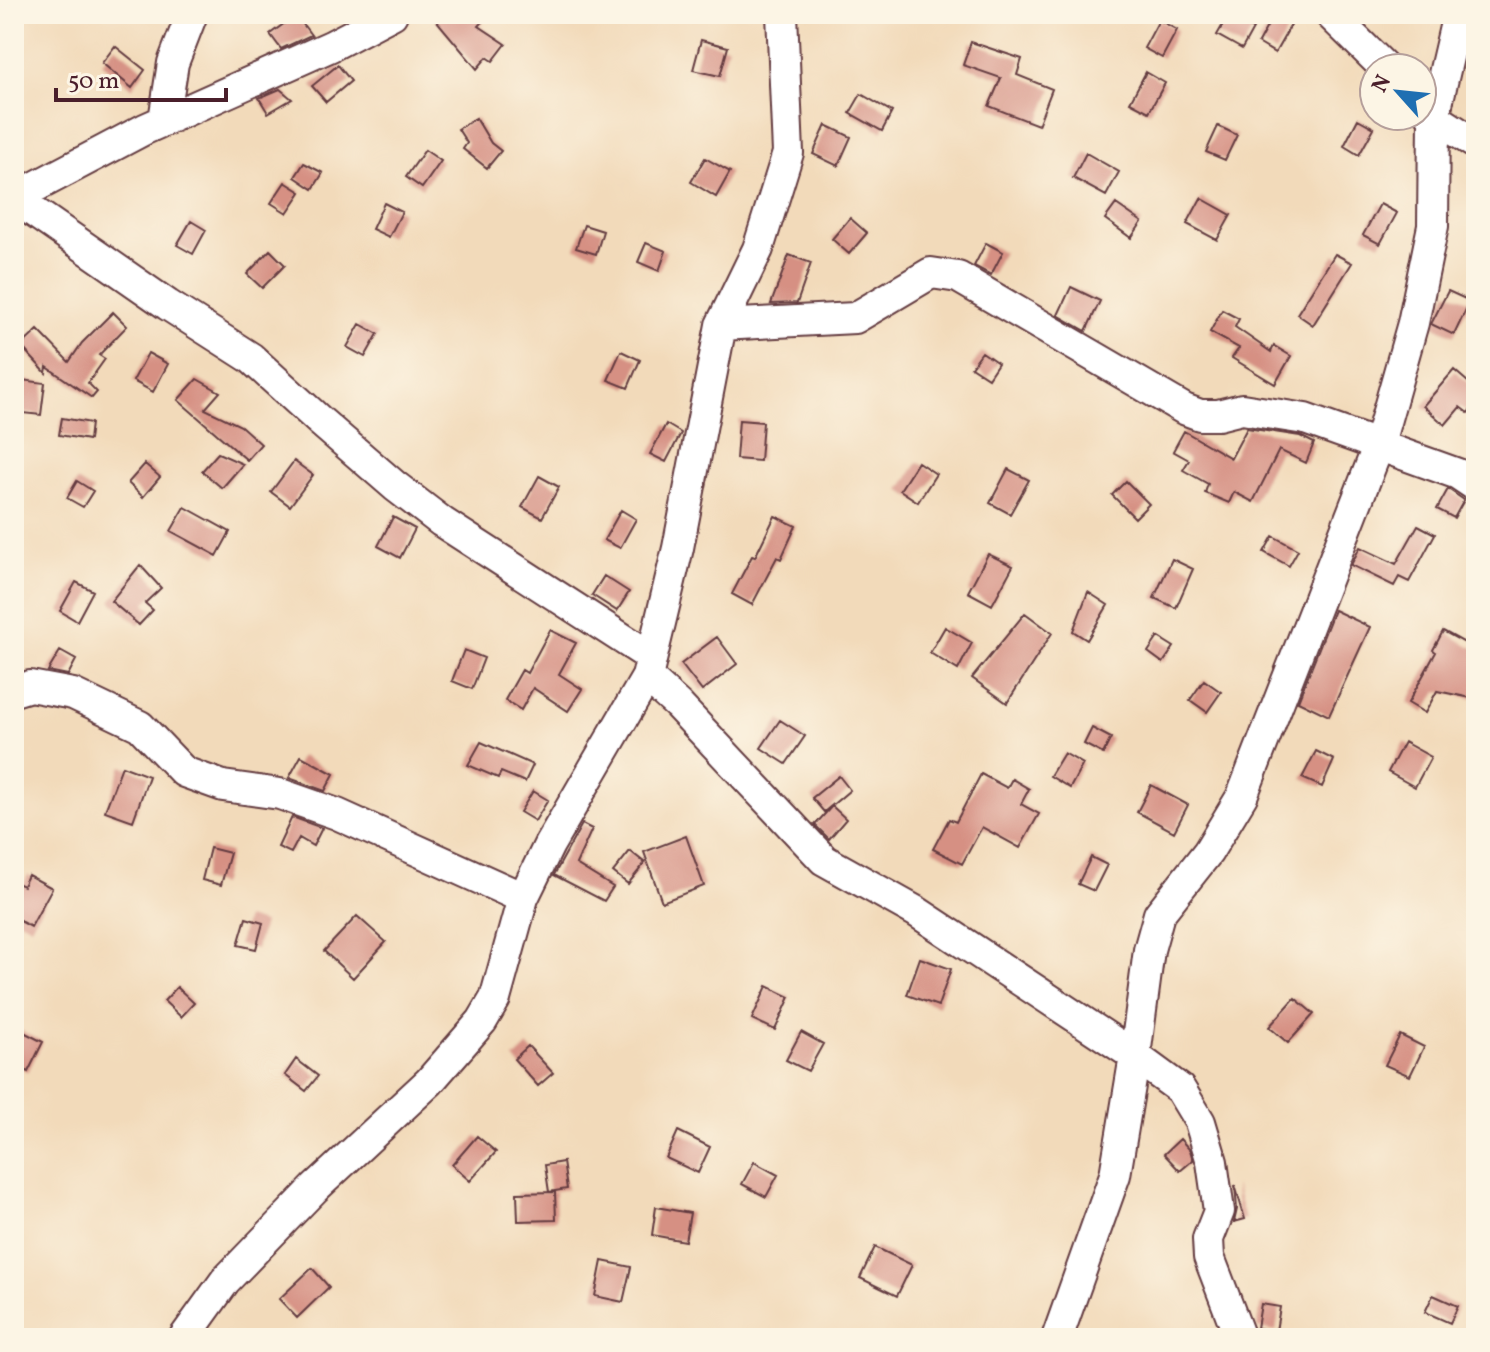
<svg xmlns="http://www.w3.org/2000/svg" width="1490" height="1352" viewBox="0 0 1490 1352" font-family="Vollkorn,serif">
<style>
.building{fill:#d69083}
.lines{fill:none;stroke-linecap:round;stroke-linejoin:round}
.minor-casing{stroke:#633b40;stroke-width:34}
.minor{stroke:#fff;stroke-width:30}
</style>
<rect width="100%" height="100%" fill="#fcf5e5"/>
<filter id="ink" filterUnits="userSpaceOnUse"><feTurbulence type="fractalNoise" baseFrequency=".0125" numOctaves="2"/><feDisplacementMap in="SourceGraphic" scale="16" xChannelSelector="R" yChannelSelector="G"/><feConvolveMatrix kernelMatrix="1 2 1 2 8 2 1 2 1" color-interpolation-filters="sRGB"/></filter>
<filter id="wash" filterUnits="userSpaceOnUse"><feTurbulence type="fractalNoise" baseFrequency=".006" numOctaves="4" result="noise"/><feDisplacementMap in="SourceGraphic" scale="32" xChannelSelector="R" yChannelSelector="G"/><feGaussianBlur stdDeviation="1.8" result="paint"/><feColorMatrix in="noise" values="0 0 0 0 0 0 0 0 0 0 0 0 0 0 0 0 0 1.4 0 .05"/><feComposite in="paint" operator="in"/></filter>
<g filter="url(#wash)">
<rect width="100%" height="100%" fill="#f2daba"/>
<g id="blocks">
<path class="building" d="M 431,14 L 490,14 L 479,26 L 506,44 L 493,61 L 487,57 L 477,69 Z
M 1274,14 L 1292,23 L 1275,53 L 1258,43 Z
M 296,15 L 311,35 L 281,49 L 270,34 Z
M 1228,16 L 1253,29 L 1242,49 L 1217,35 Z
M 1159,20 L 1177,30 L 1162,58 L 1144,48 Z
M 701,40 L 728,47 L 720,76 L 693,70 Z
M 971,42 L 1022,59 L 1017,75 L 1052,89 L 1038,125 L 989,106 L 1001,78 L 963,65 Z
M 115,46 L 145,70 L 132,88 L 102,63 Z
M 338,65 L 351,81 L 326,102 L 312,86 Z
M 1146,72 L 1165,83 L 1149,112 L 1130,102 Z
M 280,89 L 292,99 L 268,113 L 259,98 Z
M 861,94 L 892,112 L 882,131 L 850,113 Z
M 476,118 L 491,143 L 501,151 L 487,168 L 463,149 L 467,143 L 458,129 Z
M 1358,119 L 1374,128 L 1359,155 L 1344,146 Z
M 826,125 L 851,137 L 838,166 L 813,154 Z
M 1218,126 L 1237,135 L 1225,160 L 1206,152 Z
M 425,150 L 441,161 L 422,188 L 406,177 Z
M 1086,153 L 1119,172 L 1106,196 L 1073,178 Z
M 705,158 L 730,172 L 716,197 L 691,182 Z
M 304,163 L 323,173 L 313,189 L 295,177 Z
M 285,182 L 301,192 L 287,213 L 271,203 Z
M 1201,198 L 1231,215 L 1217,240 L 1187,224 Z
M 384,203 L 402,212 L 389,237 L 372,229 Z
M 1116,204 L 1142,222 L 1131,238 L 1105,219 Z
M 1380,204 L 1397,213 L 1380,244 L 1363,235 Z
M 850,218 L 867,233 L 849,254 L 832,239 Z
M 191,221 L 206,230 L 193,254 L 177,245 Z
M 584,225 L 603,231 L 596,254 L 576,248 Z
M 646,243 L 666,251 L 659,271 L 638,262 Z
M 986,243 L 1003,252 L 991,275 L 974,266 Z
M 270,250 L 285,265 L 262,288 L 247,274 Z
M 1335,254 L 1352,263 L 1313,325 L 1297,314 Z
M 789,255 L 811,263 L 797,303 L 771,304 Z
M 1071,287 L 1100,301 L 1086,331 L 1058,315 Z
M 1448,291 L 1470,301 L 1454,335 L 1431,324 Z
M 1222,310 L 1239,319 L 1235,327 L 1271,352 L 1274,346 L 1291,356 L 1275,384 L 1232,358 L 1239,348 L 1210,332 Z
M 113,312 L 127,326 L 99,355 L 105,359 L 88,383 L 97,392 L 92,398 L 47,367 L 46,373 L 21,346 L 38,330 L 69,362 L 82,343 Z
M 360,324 L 378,334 L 365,357 L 347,347 Z
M 621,351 L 640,360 L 628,388 L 608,380 Z
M 982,352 L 998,363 L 988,378 L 971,367 Z
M 148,353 L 168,364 L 153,392 L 133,381 Z
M 1454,370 L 1476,389 L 1476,404 L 1468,413 L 1460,407 L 1445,425 L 1423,406 Z
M 14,379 L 45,383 L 41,415 L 14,412 Z
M 197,379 L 220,392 L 205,409 L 241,426 L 261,444 L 247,460 L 178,400 Z
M 62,418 L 91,423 L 89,440 L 59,435 Z
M 739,420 L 763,422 L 760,461 L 736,459 Z
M 666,424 L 681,433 L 666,462 L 650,454 Z
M 1247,428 L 1300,436 L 1314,443 L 1306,463 L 1279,450 L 1253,502 L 1234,492 L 1229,503 L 1205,493 L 1208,484 L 1183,470 L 1189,460 L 1173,451 L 1184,431 L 1231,458 Z
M 218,453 L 243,464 L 222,488 L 202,471 Z
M 294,461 L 313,475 L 290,506 L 271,492 Z
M 918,462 L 936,474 L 918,502 L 900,490 Z
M 145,464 L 160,477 L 143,497 L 128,483 Z
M 1008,469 L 1029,480 L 1010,514 L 990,503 Z
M 539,476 L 559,487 L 542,518 L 522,507 Z
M 77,481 L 93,491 L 83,507 L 67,498 Z
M 1126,481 L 1149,504 L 1135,518 L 1112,495 Z
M 1448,489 L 1464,500 L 1454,518 L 1437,509 Z
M 185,507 L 230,532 L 217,556 L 171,531 Z
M 621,510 L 636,519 L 620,548 L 604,540 Z
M 775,516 L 796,526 L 781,559 L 777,557 L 752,605 L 732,594 L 752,556 L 755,557 Z
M 393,517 L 415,529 L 400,558 L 378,546 Z
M 1418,525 L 1435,534 L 1409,582 L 1399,577 L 1394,586 L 1351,565 L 1360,547 L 1396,564 Z
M 1273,536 L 1298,550 L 1289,566 L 1264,552 Z
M 988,554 L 1013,566 L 992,605 L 968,592 Z
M 1172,559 L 1193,569 L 1176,608 L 1154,598 Z
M 140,565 L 161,588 L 145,603 L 153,610 L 139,625 L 111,601 Z
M 604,576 L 629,592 L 617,611 L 592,595 Z
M 76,582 L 93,591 L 77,621 L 60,611 Z
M 1088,592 L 1108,605 L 1087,640 L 1073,631 Z
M 1334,610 L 1370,627 L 1329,716 L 1298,701 Z
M 1025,613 L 1052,633 L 1007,703 L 972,678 Z
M 945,627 L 972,643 L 958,670 L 930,653 Z
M 550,630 L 576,643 L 559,674 L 582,689 L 568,711 L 533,688 L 521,710 L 505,700 L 522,670 L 527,673 Z
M 1443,631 L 1476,649 L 1476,699 L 1437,691 L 1425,713 L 1408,703 L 1436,652 L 1433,650 Z
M 717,637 L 737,664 L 702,691 L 681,664 Z
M 1158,637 L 1174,647 L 1163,663 L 1148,652 Z
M 464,650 L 484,658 L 472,689 L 452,681 Z
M 60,651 L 76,660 L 68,675 L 48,671 Z
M 1204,680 L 1221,692 L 1207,712 L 1190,700 Z
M 780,720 L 805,736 L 786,764 L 761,748 Z
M 1092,728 L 1111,738 L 1103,754 L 1084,744 Z
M 481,742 L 533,765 L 525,782 L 501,772 L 498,778 L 468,765 Z
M 1404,742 L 1431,757 L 1415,787 L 1388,772 Z
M 1316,751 L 1334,760 L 1322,787 L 1302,778 Z
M 1064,753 L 1083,764 L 1070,788 L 1050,776 Z
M 301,756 L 334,774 L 325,791 L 289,778 Z
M 122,766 L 149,776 L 133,821 L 105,811 Z
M 981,774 L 1007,788 L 1012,779 L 1029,789 L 1021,804 L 1039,814 L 1020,848 L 982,827 L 962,864 L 933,849 L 949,819 L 956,822 Z
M 839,776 L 850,790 L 824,812 L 812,798 Z
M 1151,785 L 1188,805 L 1174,832 L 1137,812 Z
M 533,791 L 548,800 L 535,821 L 520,812 Z
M 832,806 L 846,819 L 829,839 L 815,825 Z
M 292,817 L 322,828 L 313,846 L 299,838 L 291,853 L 278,847 Z
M 582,824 L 592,829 L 576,864 L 613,887 L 604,901 L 554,875 Z
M 686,836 L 704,886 L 662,902 L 644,852 Z
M 210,848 L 230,853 L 221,885 L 202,880 Z
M 630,851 L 645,863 L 628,884 L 613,872 Z
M 1091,857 L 1107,865 L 1094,891 L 1078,884 Z
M 28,875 L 52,888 L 31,927 L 14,918 L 14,882 L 23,886 Z
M 357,916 L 386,942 L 353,978 L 324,951 Z
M 246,918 L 263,923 L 256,949 L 238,945 Z
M 920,958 L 951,969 L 938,1006 L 907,995 Z
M 767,986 L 790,997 L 775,1030 L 752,1019 Z
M 177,987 L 194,1003 L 181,1017 L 164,1001 Z
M 1295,998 L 1314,1014 L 1288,1043 L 1269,1027 Z
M 14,1027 L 43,1042 L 28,1072 L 14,1064 Z
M 801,1032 L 823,1044 L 808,1071 L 786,1060 Z
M 1400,1035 L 1424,1047 L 1410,1076 L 1385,1065 Z
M 528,1046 L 553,1073 L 538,1086 L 514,1059 Z
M 296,1059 L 318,1076 L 306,1091 L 285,1075 Z
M 678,1131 L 710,1147 L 698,1173 L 666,1158 Z
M 477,1136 L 496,1152 L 470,1181 L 452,1165 Z
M 1180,1139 L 1190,1150 L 1193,1160 L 1180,1171 L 1164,1154 Z
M 563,1162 L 567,1189 L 549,1192 L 545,1165 Z
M 754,1162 L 778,1175 L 766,1197 L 742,1184 Z
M 1235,1185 L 1245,1219 L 1234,1222 L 1237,1209 Z
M 555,1192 L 556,1220 L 518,1221 L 517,1193 Z
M 656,1207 L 690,1213 L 685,1241 L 652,1235 Z
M 875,1247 L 912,1265 L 897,1296 L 860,1278 Z
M 602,1261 L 631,1267 L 623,1302 L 595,1296 Z
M 312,1268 L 329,1287 L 297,1318 L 279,1299 Z
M 1433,1295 L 1458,1306 L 1450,1323 L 1425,1312 Z
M 1261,1304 L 1280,1307 L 1276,1331 L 1257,1328 Z"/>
</g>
</g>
<g filter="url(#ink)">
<use href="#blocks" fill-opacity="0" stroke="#633b40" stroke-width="2"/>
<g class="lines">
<g class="minor-casing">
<path id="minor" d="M 1330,14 L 1385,68
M 1423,106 L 1434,117 L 1476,144
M 164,120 L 173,63 L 192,14
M 14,198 L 168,305 L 251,358 L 321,422 L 395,486 L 442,522 L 651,657
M 14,198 L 145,129 L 331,46 L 392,14
M 721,325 L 855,318 L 931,273 L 958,277 L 1184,409 L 1200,415 L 1218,415 L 1242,409 L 1305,419 L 1458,474 L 1476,486
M 647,677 L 678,705 L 824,860 L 917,912 L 1135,1056 L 1180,1089 L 1200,1122 L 1212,1162 L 1219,1211 L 1208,1239 L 1209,1257 L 1240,1338
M 14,691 L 30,686 L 73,694 L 140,726 L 184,772 L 223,786 L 280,794 L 337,814 L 523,898
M 184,1338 L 225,1281 L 315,1188 L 429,1082 L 482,1021 L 495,999 L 523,898 L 549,845 L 647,677 L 678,548 L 721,325 L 758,249 L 788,153 L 782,14
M 1057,1338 L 1115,1175 L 1135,1056 L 1149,950 L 1159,914 L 1208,852 L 1242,796 L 1378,447 L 1413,323 L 1433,226 L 1434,117 L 1458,14"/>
</g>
<use href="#minor" class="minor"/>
</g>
</g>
<rect width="1490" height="1352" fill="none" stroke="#fcf5e5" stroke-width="48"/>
<g transform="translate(1398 92) rotate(297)"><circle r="38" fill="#fcf5e5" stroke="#b59f9b" stroke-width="2"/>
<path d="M0-6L14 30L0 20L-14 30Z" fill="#1f6fb2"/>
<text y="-12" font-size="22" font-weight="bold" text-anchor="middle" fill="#4a1f2b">N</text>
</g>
<path d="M56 88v12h170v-12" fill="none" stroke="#4a1f2b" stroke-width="4"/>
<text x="68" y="88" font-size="24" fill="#4a1f2b" stroke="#fcf5e5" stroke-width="6" paint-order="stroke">50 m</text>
</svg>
